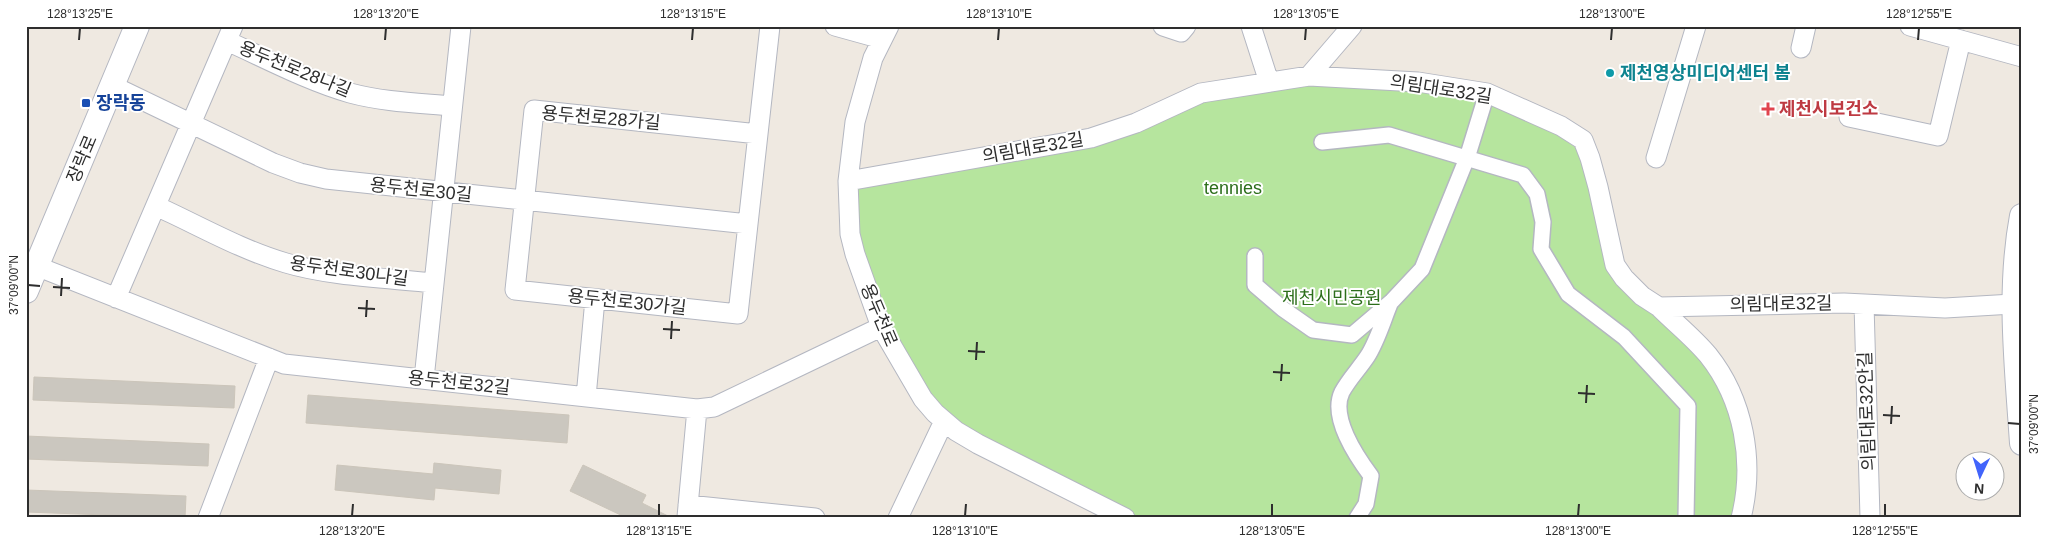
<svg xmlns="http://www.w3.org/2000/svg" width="2048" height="544" viewBox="0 0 2048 544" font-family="Helvetica,'Noto Sans KR',sans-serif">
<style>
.green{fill:#b6e59e}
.building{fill:#cbc7bf;stroke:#cbc5ba}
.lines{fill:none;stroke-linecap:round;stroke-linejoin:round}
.pedestrian-casing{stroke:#b4b7c1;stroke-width:18}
.minor-casing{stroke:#b4b7c1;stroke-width:21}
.tertiary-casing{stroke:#b4b7c1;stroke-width:26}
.pedestrian{stroke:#fff;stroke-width:15}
.minor{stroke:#fff;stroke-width:19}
.tertiary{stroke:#fff;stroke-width:24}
.ticks{fill:none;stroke:#2e2e2e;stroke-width:2}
.culture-dot{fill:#0f9aa8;stroke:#fff;stroke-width:2}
.transit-dot{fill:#1a4fb4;stroke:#fff;stroke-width:2}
.health-dot{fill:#e0444e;stroke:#fff;stroke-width:2}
.labels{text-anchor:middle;stroke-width:4;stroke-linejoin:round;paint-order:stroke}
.street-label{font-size:18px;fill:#2e2e2e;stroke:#fff}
.culture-label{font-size:18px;font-weight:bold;fill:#0d838f;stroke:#fff;text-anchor:start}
.transit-label{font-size:18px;font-weight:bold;fill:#164399;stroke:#fff;text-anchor:start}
.health-label{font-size:18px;font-weight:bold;fill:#be3a42;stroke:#fff;text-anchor:start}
.park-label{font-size:18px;fill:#2c6e1b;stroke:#fff}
.neatline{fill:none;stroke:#2e2e2e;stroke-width:2}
.ticks-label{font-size:12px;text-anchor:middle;fill:#2e2e2e}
</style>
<rect width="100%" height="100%" fill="#efe9e1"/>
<path class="green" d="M 1309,76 L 1486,99 L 1556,134 L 1578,149 L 1612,273 L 1699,355 L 1718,383 L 1735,427 L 1739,464 L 1733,518 L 1141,518 L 1119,509 L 983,440 L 939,408 L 886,323 L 863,253 L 859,233 L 854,184 L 1007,159 L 1201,93 Z"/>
<path class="building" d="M 34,377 L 235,386 L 234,408 L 33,400 Z
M 308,395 L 569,415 L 567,443 L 306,423 Z
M 26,436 L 209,444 L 208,466 L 26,459 Z
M 434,463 L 501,470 L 499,494 L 435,488 L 434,500 L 335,490 L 337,465 L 433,474 Z
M 583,465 L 646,495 L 642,503 L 672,518 L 627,518 L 570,491 Z
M 26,490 L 186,496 L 185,518 L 26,512 Z"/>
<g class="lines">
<g class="pedestrian-casing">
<path id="pedestrian" d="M 1322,142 L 1389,135 L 1523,175 L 1537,194 L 1543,222 L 1541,249 L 1568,294 L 1624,337 L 1688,406 L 1686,518
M 1255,256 L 1255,285 L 1283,309 L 1313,330 L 1352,335 L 1392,301 L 1422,269 L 1467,158 L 1487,93
M 1357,518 L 1366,504 L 1371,476 C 1356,456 1330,417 1342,392 C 1349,379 1359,369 1367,357 C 1377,342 1383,321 1390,304"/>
</g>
<g class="minor-casing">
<path id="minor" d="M 835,26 L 882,39
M 889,26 L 873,58 L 855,122 L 848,181 L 850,234 L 855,254 L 881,327 L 923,399 L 935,413 L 956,431 L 978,444 L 1125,518
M 1163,26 L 1181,32 L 1186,26
M 1251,26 L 1269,82
M 1910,26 L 2022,57
M 227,41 C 267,59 308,81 350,93 C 383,102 419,103 452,106
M 1801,48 L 1806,26
M 1309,76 L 1352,26
M 113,86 L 273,163 L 300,173 L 326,179 L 748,224
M 1849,117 L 1938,136 L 1961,40
M 758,134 L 534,110 L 515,290 L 738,314 L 770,26
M 1656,158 L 1696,26
M 848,181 L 1091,138 L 1136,123 L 1201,93 L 1309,76 L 1418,82 L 1487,93 L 1561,126 L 1583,140 L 1590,158 L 1598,187 L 1615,265 L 1624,278 L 1642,296 L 1659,307 L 1844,303 L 1945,308 L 2013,304
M 156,206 C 198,225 241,250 286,263 C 329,276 387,278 434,283
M 26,262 L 284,364 L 697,409 L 714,407 L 881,327
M 116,298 L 233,26
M 1864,304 L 1870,518
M 1659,307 C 1675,323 1694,338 1708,355 C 1744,400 1755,462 1741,518
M 424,379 L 461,26
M 586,397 L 595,299
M 688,505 L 815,518
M 687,517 L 697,409
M 208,518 L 269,358
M 898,518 L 944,421"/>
</g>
<g class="tertiary-casing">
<path id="tertiary" d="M 2022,216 C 2008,291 2017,367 2022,443
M 26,291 L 137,26"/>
</g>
<use href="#pedestrian" class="pedestrian"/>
<use href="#minor" class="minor"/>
<use href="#tertiary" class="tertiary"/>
</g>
<path class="ticks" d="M 79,40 L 80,28M 385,40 L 386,28M 692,40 L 693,28M 998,40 L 999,28M 1305,40 L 1306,28M 1611,40 L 1612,28M 1918,40 L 1919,28M 28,285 L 40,286M 53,287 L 70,288M 61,296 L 62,278M 358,308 L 375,309M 366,317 L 367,300M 663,329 L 680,330M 671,339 L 672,321M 968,351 L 985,352M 976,360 L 977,342M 1273,372 L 1290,373M 1281,381 L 1282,364M 1578,393 L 1595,394M 1586,403 L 1587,385M 1883,415 L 1900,416M 2008,423 L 2020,424M 1891,424 L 1892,406M 352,516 L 353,504M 659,516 L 659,504M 965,516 L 966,504M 1272,516 L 1272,504M 1578,516 L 1579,504M 1885,516 L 1885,504"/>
<circle class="culture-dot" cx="1610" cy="73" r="5"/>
<rect class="transit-dot" x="81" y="98" width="10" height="10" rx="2.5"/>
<path class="health-dot" d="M1765.5 101.5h5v5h5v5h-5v5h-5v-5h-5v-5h5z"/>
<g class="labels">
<g class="street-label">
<text transform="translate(295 69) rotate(22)" y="6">용두천로28나길</text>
<text transform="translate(1441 89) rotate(9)" y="6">의림대로32길</text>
<text transform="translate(601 118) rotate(5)" y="6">용두천로28가길</text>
<text transform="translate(1033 148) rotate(-10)" y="6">의림대로32길</text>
<text transform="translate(82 159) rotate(-67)" y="6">장락로</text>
<text transform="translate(421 190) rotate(6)" y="6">용두천로30길</text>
<text transform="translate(349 271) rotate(8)" y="6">용두천로30나길</text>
<text transform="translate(627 302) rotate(6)" y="6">용두천로30가길</text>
<text transform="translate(1781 304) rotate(-1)" y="6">의림대로32길</text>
<text transform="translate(879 315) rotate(67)" y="6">용두천로</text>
<text transform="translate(459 383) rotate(6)" y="6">용두천로32길</text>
<text transform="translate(1867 411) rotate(-92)" y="6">의림대로32안길</text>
</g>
<g class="culture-label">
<text x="1620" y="79">제천영상미디어센터 봄</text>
</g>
<g class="transit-label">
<text x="96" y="109">장락동</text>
</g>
<g class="health-label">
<text x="1779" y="115">제천시보건소</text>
</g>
<g class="park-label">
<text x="1233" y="194">tennies</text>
<text x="1332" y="304">제천시민공원</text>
</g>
</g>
<rect width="2048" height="544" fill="none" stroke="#ffffff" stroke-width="55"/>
<g transform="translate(1980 476) rotate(184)"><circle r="24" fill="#ffffff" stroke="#ababab"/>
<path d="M0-4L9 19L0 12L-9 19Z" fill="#4264fb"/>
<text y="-8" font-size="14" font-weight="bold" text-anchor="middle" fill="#2e2e2e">N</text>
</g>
<rect x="28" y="28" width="1992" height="488" class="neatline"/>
<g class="ticks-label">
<text x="80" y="18">128°13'25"E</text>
<text x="386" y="18">128°13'20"E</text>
<text x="693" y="18">128°13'15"E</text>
<text x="999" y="18">128°13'10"E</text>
<text x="1306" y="18">128°13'05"E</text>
<text x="1612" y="18">128°13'00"E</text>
<text x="1919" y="18">128°12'55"E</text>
<text transform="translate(14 285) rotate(-90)" y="4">37°09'00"N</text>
<text transform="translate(2034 424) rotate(-90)" y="4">37°09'00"N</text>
<text x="352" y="535">128°13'20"E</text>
<text x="659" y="535">128°13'15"E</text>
<text x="965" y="535">128°13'10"E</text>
<text x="1272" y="535">128°13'05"E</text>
<text x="1578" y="535">128°13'00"E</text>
<text x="1885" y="535">128°12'55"E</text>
</g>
</svg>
